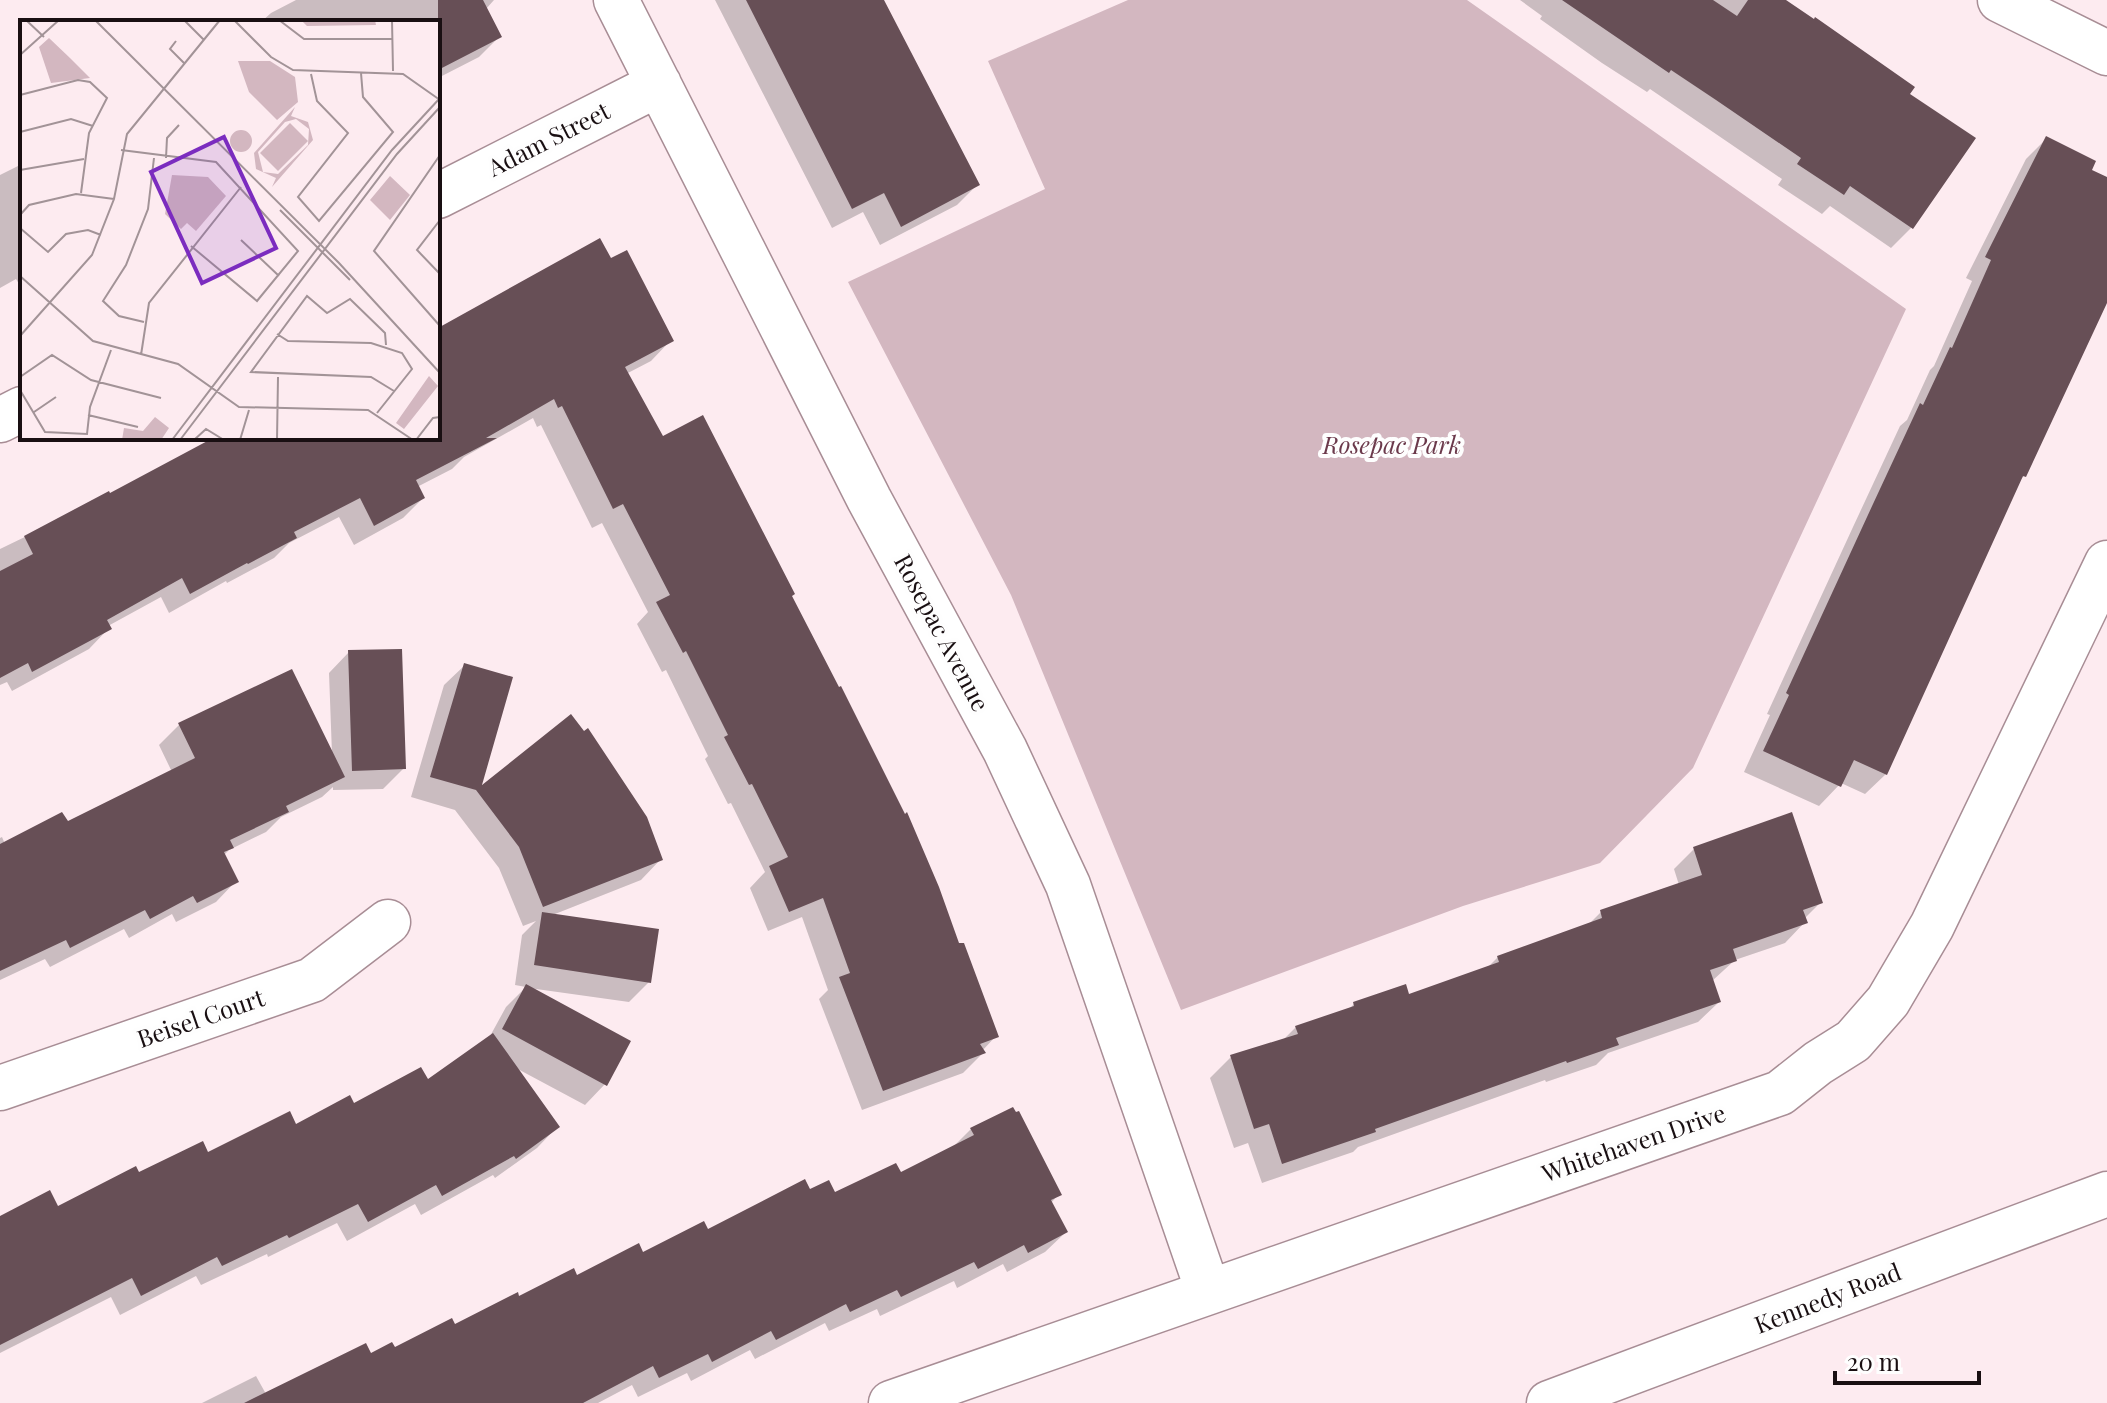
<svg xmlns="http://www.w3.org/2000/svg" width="2107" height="1403" viewBox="0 0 2107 1403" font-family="'Playfair Display',serif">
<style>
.green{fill:#d3b7c0}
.shadow{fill:#0003}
.building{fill:#674f56}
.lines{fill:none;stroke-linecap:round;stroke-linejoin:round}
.minor-casing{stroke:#a88d95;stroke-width:47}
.major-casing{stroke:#a88d95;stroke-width:47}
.minor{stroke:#fff;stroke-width:44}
.major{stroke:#fff;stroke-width:44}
.labels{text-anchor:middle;stroke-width:8;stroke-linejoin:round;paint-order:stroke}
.street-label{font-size:24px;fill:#190f12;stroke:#fefefe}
.park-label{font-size:24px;font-style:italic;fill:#6b394b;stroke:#fefefe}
.inset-road{fill:none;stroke:#a29397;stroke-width:2}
.view{fill:#7b2cbf;fill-opacity:0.15;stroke:#7b2cbf;stroke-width:4}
.inset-edge{fill:none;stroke:#190f12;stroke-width:4}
</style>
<rect width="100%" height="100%" fill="#fdebf0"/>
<path class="green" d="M 1128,0 L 1467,0 L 1906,309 L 1693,768 L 1600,863 L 1463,906 L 1181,1010 L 1011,595 L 848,282 L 1045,189 L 988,61 Z"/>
<path class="shadow" d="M 296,0 L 494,0 L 486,9 L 500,36 L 479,57 L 438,78 L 438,22 L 261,22 L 271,13 Z
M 715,0 L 882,0 L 977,185 L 957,205 L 880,245 L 863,212 L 832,228 Z
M 1520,0 L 1782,0 L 1908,95 L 1973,139 L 1911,228 L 1891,248 L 1830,206 L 1822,214 L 1778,185 L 1782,179 L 1650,89 L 1647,92 L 1602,63 L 1540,19 L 1542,16 Z
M 2046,139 L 2090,171 L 2107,180 L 2107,297 L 2024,476 L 2017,482 L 1886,774 L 1865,794 L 1841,783 L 1819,806 L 1744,772 L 1770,715 L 1767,714 L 1853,527 L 1900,426 L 1907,420 L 1930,370 L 1934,366 L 1972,281 L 1966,278 L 2026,159 Z
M 22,164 L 22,289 L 16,279 L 0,288 L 0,175 Z
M 610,261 L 671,340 L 651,361 L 626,374 L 662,439 L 790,596 L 958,945 L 996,1036 L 982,1051 L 983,1053 L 963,1073 L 862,1110 L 819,999 L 828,990 L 802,917 L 768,931 L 750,888 L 765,872 L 731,803 L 728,804 L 705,759 L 708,756 L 666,670 L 662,672 L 637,624 L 648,612 L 602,523 L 592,528 L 541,425 L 537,427 L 533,418 L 464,457 L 452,469 L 417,487 L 423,498 L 403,518 L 354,545 L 339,517 L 289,543 L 274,558 L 227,583 L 226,581 L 169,613 L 161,597 L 108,626 L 109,628 L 89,649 L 12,691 L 7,682 L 0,685 L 0,549 L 64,518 L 219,438 L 438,438 L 438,330 Z
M 349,652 L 404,768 L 383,789 L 333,790 L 333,787 L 322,797 L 281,817 L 266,832 L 229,850 L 223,856 L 236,881 L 216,902 L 176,922 L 172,914 L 129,938 L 124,929 L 50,967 L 45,959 L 0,980 L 0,838 L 2,837 L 5,844 L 67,824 L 172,772 L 159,745 L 179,725 L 291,672 L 332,754 L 329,673 Z
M 465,665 L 478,790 L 661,859 L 641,880 L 550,916 L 649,982 L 629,1002 L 529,988 L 605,1084 L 585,1105 L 514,1067 L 557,1127 L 537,1148 L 495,1178 L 493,1175 L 421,1215 L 415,1204 L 347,1241 L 337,1223 L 268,1257 L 267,1254 L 201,1285 L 196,1276 L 120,1315 L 111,1297 L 0,1353 L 0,1219 L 58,1209 L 138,1174 L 207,1154 L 427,1082 L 489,1038 L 506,1007 L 526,987 L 515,985 L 522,935 L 536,921 L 523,926 L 499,868 L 455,810 L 411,797 L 444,685 Z
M 1694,849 L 1821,902 L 1804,919 L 1805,922 L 1785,943 L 1735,960 L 1712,981 L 1719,1002 L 1698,1022 L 1608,1053 L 1596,1065 L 1546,1082 L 1545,1080 L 1358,1147 L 1353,1152 L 1262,1183 L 1248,1143 L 1234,1148 L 1210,1078 L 1231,1057 L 1283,1040 L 1296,1027 L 1347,1011 L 1354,1004 L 1408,996 L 1487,968 L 1498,957 L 1587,926 L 1601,912 L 1679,885 L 1674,869 Z
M 971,1129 L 1059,1194 L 1051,1203 L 1066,1232 L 1045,1252 L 1007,1272 L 1003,1264 L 957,1288 L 954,1281 L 880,1316 L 877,1309 L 829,1331 L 825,1323 L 755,1359 L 750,1350 L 691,1381 L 687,1373 L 638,1397 L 632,1385 L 598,1403 L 202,1403 L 256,1376 L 266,1394 L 370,1356 L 394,1350 L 518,1299 L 708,1232 L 809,1192 L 834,1195 L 900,1175 L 953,1147 Z"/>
<path class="building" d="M 438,0 L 483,0 L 502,37 L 438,70 Z
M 746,0 L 884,0 L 980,185 L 901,227 L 884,193 L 852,209 Z
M 1562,0 L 1713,0 L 1737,16 L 1748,0 L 1786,0 L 1814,19 L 1815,17 L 1915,87 L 1910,94 L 1976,138 L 1913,229 L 1850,186 L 1844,195 L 1797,164 L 1801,158 L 1716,100 L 1671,70 L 1669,73 Z
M 2046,136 L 2096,161 L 2092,170 L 2107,177 L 2107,303 L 2026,477 L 2023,476 L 1887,775 L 1854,760 L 1841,787 L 1763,751 L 1789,695 L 1786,693 L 1873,504 L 1920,403 L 1923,405 L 1950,347 L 1952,348 L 1991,260 L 1985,257 Z
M 600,238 L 611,258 L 627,250 L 674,341 L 625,367 L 663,436 L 703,415 L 795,594 L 792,596 L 839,687 L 841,686 L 905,814 L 907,812 L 939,887 L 959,943 L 964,943 L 999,1037 L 980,1044 L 986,1053 L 883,1091 L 839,977 L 850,973 L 823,898 L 789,912 L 769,866 L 788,857 L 752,784 L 749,785 L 724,737 L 728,735 L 686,651 L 683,653 L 656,602 L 670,595 L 623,504 L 613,509 L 562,406 L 558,408 L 554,399 L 486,438 L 497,438 L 416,480 L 425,498 L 374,526 L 360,498 L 294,532 L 297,538 L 248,564 L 247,563 L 190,594 L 182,578 L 107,620 L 112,629 L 32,672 L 28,663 L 0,678 L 0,571 L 33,554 L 24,536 L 109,491 L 110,493 L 213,438 L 438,438 L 438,328 Z
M 402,649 L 406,769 L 352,771 L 348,650 Z
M 464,663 L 513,677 L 482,785 L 571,714 L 584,731 L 588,728 L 647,817 L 663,860 L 543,907 L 519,847 L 476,790 L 430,777 Z
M 292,669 L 345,777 L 286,806 L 289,812 L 230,840 L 234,848 L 224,852 L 239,882 L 197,903 L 193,896 L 150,919 L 145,910 L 70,948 L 66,940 L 0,971 L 0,844 L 62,812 L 68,821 L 195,758 L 178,723 Z
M 1792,812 L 1823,903 L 1803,910 L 1808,923 L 1733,949 L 1737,961 L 1710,970 L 1721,1002 L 1616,1038 L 1619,1045 L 1567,1063 L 1566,1061 L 1375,1129 L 1376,1132 L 1282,1164 L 1269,1124 L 1254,1129 L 1230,1055 L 1298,1034 L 1295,1026 L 1354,1006 L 1353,1002 L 1406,984 L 1409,994 L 1499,962 L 1497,956 L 1602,918 L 1600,910 L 1702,875 L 1693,847 Z
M 542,912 L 659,929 L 651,983 L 534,965 Z
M 526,984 L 631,1041 L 607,1086 L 502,1029 Z
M 493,1033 L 560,1127 L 516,1159 L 514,1156 L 442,1196 L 436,1185 L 368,1222 L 358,1204 L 289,1238 L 287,1235 L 222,1266 L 217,1257 L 141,1296 L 132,1278 L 0,1345 L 0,1216 L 50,1190 L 58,1206 L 136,1166 L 139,1172 L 203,1141 L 208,1152 L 290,1111 L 296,1124 L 350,1095 L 354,1103 L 421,1067 L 428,1079 Z
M 1013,1107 L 1016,1112 L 1019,1111 L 1062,1195 L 1051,1200 L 1068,1232 L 1028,1253 L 1024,1245 L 978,1269 L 974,1262 L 901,1297 L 897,1290 L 850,1312 L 846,1304 L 776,1340 L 771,1331 L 712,1362 L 708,1354 L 659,1378 L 653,1366 L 583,1403 L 244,1403 L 366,1343 L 371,1353 L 392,1342 L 395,1347 L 452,1318 L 455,1324 L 518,1292 L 519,1296 L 574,1268 L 577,1275 L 639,1243 L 643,1252 L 704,1221 L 708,1229 L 805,1179 L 810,1189 L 829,1180 L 835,1192 L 896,1163 L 901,1172 L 974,1135 L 970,1128 Z"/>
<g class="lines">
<g class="minor-casing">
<path id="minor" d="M 616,0 L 869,499 L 1005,750 L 1068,885 L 1208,1291
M 2000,0 L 2107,53
M 438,196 L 659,84
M 0,420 L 22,409
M 0,1088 L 312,980 L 388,922
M 891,1403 L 1780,1093 L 1818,1063 L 1853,1041 L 1888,1001 L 1932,926 L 2107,563"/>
</g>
<g class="major-casing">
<path id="major" d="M 1549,1403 L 2107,1194"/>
</g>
<use href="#minor" class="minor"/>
<use href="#major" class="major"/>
</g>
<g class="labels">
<g class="street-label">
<text transform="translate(549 140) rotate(-27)" y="8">Adam Street</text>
<text transform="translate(941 633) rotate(62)" y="8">Rosepac Avenue</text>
<text transform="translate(201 1019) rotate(-19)" y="8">Beisel Court</text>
<text transform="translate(1634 1144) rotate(-19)" y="8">Whitehaven Drive</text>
<text transform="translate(1828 1299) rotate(-21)" y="8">Kennedy Road</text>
</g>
<g class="park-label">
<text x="1392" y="454">Rosepac Park</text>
</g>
</g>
<g transform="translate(20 20)">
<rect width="420" height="420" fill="#fdebf0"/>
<path d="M 281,0 L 355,0 L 356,5 L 287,6 ZM 29,18 L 50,38 L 70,58 L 31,63 L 19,27 ZM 218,41 L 250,41 L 275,57 L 278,82 L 257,100 L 229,72 ZM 275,87 L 271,96 L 288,102 L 293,120 L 252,167 L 256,158 L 236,149 L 234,133 ZM 276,99 L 289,109 L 288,125 L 258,154 L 243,152 L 238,132 L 265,102 ZM 270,103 L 288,121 L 258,151 L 240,133 ZM210 121a11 11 0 1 1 22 0a11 11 0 1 1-22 0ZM 152,155 L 188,157 L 206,176 L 176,211 L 167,203 L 161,209 L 145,194 ZM 370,156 L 390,175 L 370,200 L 350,180 ZM 409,356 L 418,366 L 384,409 L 376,403 ZM 135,397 L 149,408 L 141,420 L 102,420 L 104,408 L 123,411 Z" fill="#d3b7c0" fill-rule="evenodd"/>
<path class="inset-road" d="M 6,0 L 24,17M 75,0 L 319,243 L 420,353M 164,0 L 184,20M 214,0 L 251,37 L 273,50 L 383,54 L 420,80M 259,0 L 284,19 L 372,19M 372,0 L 373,51M 156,21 L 150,29 L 164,43M 0,35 L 39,0M 291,54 L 297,81 L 328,113 L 278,177 L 299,201 L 373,112 L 343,77 L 341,53M 0,75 L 58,60 L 70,62 L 87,78 L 69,113 L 61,173M 0,112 L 51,99 L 73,106M 101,130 L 196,142 L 278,231 L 237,281 L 171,226M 420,135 L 354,231 L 420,306M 146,138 L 147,118 L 159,105M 0,150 L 64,139M 260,190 L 330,260M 0,195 L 9,185 L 56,174 L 94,179M 420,200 L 397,230 L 420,254M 0,208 L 28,232 L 46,214 L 68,210 L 81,215M 221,220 L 259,256M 0,256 L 73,321 L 158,344 L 219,387 L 348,390 L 393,420M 124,302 L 99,296 L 83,281 L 106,245 L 128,189 L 134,138M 257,314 L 268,321 L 351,323 L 382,333 L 392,349 L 357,393M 0,316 L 72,235 L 94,179 L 107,114 L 200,0M 366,325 L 365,313 L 330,279 L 307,293 L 287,276 L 231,352 L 351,357 L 374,371M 121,335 L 129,283 L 221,167M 0,357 L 32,335 L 71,360 L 141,378M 0,370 L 25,412 L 67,414 L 70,387 L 91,330M 14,392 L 36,377M 68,395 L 118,407M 152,420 L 372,130 L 420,78M 160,420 L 377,134 L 420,87M 174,420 L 186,409 L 204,420M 220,420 L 229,390M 257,420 L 258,357M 396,420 L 413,398 L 420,397"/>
<path class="view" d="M 204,117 L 256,228 L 182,263 L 131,152 Z"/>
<rect width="420" height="420" class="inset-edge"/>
</g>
<path d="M1835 1371v12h144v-12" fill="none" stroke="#190f12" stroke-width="4"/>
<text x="1847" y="1371" font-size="24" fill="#190f12" stroke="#fefefe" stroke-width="6" paint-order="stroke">20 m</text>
</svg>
